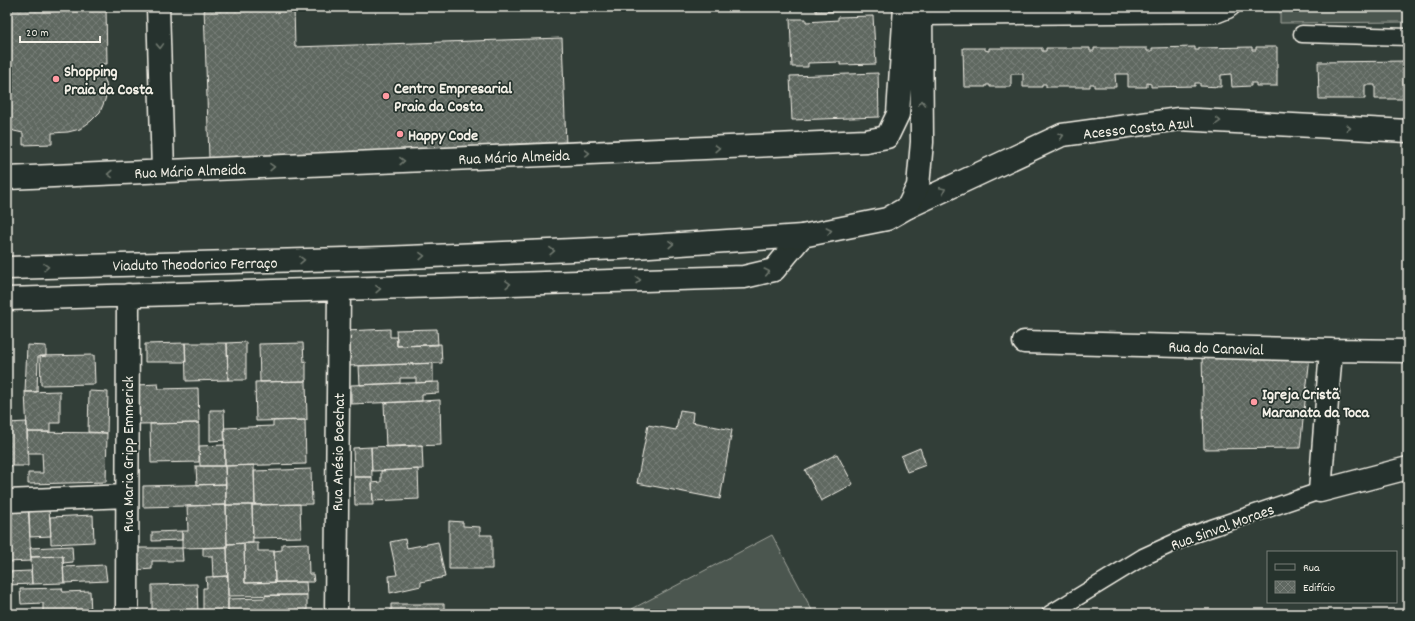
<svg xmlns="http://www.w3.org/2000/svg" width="1415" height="621" viewBox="0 0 1415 621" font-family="Dekko,sans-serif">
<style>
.garden{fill:#4c564f;stroke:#a0a49c}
.building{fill:url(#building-cross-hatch);stroke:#f4f1e8}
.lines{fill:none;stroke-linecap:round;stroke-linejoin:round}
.lane-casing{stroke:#f4f1e8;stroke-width:19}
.street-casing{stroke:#f4f1e8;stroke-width:25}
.secondary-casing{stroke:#f4f1e8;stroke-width:25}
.lane{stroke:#26332d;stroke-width:16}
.street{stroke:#26332d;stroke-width:22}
.secondary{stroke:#26332d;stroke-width:22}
.oneway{stroke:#6e766e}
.poi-dot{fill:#ff9aa2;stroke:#26332d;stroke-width:1.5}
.labels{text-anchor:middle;stroke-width:3.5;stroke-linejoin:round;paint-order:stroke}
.poi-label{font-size:16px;font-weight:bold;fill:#f4f1e8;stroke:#26332d;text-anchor:start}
.street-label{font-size:16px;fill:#f4f1e8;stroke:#26332d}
</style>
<defs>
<pattern id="building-cross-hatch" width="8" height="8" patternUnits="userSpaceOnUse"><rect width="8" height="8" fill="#5f6861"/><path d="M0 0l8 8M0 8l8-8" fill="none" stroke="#777e78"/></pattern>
</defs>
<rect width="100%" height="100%" fill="#323e38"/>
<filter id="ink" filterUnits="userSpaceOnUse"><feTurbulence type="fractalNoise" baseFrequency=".025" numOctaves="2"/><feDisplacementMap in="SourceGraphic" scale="8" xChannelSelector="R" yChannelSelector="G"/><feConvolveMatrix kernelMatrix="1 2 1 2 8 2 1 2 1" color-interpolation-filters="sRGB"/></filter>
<g filter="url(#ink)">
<path class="garden" d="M 1280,7 L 1406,7 L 1406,22 L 1280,23 Z
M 772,535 L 814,614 L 635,614 L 632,609 Z"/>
<path class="building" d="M 7,7 L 106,7 L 107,64 L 99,64 L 106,83 L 107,91 L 105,100 L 100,112 L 91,121 L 80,129 L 68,132 L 52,133 L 52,144 L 23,145 L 23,133 L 14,131 L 7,127 Z
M 204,7 L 294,7 L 295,47 L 562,38 L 566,146 L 209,158 Z
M 816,7 L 873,7 L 873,11 L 816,12 Z
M 873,16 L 876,64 L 840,65 L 840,62 L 808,63 L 808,67 L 792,67 L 790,19 L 806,19 L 806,22 L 838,20 L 838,17 Z
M 1195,47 L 1195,50 L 1199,50 L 1199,48 L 1252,47 L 1252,50 L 1256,50 L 1256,47 L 1277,47 L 1277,86 L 1256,86 L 1256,83 L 1251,83 L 1251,86 L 1232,87 L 1231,74 L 1221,75 L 1221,87 L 1200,86 L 1200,83 L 1195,83 L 1195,86 L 1151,87 L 1151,84 L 1147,83 L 1147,87 L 1128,87 L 1128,74 L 1115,74 L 1116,87 L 1094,87 L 1094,84 L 1090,84 L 1090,87 L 1046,87 L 1046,84 L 1042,84 L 1042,87 L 1023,87 L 1023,74 L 1011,74 L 1011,87 L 990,87 L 990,85 L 986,85 L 986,87 L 964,87 L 963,48 L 985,48 L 985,50 L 989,51 L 989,48 L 1042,48 L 1042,51 L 1046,51 L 1046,48 L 1090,48 L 1090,51 L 1094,51 L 1094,48 L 1147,48 L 1147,51 L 1152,51 L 1152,48 Z
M 1408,61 L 1408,99 L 1375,99 L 1375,85 L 1365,85 L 1365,99 L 1319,99 L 1318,62 Z
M 878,73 L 879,117 L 792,120 L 790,76 Z
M 390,329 L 390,337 L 397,337 L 397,346 L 441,344 L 442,363 L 347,366 L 345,331 Z
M 437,329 L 438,345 L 397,346 L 396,330 Z
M 246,342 L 246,380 L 228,380 L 227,343 Z
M 185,343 L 227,343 L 228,380 L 186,381 Z
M 185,343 L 186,362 L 145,362 L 145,344 Z
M 303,343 L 304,362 L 306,361 L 306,381 L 260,382 L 259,344 Z
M 27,345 L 46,346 L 46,356 L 38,357 L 37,392 L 25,392 Z
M 1202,354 L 1310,356 L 1300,448 L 1204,449 Z
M 94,355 L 95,384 L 41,385 L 40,356 Z
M 433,363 L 433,382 L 416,383 L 416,378 L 400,378 L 400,383 L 360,385 L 359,366 Z
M 306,381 L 307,420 L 256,421 L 255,382 Z
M 439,382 L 439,393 L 422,394 L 422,401 L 351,404 L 351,385 Z
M 158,384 L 159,389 L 198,388 L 199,423 L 138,424 L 137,385 Z
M 60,391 L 60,423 L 50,423 L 50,432 L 27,432 L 25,392 Z
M 89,391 L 108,392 L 107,433 L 88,432 Z
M 440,400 L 441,445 L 386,447 L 384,403 Z
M 210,410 L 224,410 L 225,440 L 210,441 Z
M 680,410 L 693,412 L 692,422 L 732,430 L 720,499 L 637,483 L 648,425 L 676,430 Z
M 305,420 L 306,464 L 225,466 L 224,428 L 273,426 L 273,421 Z
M 27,422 L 28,466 L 7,466 L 7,423 Z
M 199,423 L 199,462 L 151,463 L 150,424 Z
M 27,432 L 107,433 L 106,482 L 28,484 L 28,473 L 43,473 L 42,453 L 27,453 Z
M 225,445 L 225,466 L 200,466 L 199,446 Z
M 422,445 L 423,469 L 372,471 L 371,447 Z
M 371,447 L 372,477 L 354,477 L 353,448 Z
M 920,448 L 926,465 L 907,472 L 901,456 Z
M 837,454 L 853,484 L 821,501 L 805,470 Z
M 254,465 L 255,505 L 226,505 L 225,466 Z
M 196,466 L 225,466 L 226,484 L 197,485 Z
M 311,469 L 312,504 L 255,505 L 254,471 Z
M 418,469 L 419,499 L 373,501 L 372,483 L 381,482 L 381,471 Z
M 354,477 L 372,477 L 373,505 L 355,505 Z
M 226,484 L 226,505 L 143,507 L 143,486 Z
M 28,504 L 31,561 L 7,562 L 7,505 Z
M 300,504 L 301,537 L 253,538 L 252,505 Z
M 226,505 L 252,505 L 253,543 L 227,544 Z
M 226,505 L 227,547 L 182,548 L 182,531 L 188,531 L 187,506 Z
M 49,509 L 51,536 L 30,537 L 29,510 Z
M 93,515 L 94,542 L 51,544 L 50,517 Z
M 449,521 L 463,522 L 463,526 L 480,527 L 480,535 L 492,535 L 492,569 L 449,569 Z
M 182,531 L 182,540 L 152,541 L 152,532 Z
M 405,539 L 407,548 L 438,542 L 445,577 L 421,582 L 421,586 L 390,593 L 389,576 L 397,575 L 390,542 Z
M 244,543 L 245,583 L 306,582 L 307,595 L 228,596 L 227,544 Z
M 244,543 L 258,543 L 258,551 L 274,551 L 275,582 L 245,583 Z
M 308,543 L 309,574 L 313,574 L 314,582 L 275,582 L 274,551 L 282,550 L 282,544 Z
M 72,546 L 73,562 L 63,563 L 63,556 L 31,557 L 30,548 Z
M 227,547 L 228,576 L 213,577 L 212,556 L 203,556 L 203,548 Z
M 138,548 L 182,548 L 183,561 L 152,561 L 152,569 L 139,570 Z
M 63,556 L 64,583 L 32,584 L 31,557 Z
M 105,565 L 107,581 L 64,583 L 63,567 Z
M 31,571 L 32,584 L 7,585 L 7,572 Z
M 228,576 L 228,614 L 203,614 L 203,588 L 207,588 L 206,577 Z
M 197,584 L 198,614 L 152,614 L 152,585 Z
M 62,588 L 63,592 L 90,591 L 91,614 L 43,614 L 43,603 L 21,604 L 20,589 Z
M 265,595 L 307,595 L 307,614 L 228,614 L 228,599 L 265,598 Z
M 391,604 L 444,604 L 444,614 L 391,614 Z"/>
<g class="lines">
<g class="lane-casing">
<path id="lane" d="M 922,17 L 1218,14 L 1228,10 L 1232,7
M 1302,34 L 1408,37
M 1050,614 L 1143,557 L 1191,535 L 1320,491"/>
</g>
<g class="street-casing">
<path id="street" d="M 908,207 L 1062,135 L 1179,119 L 1408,131
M 7,299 L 744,277 L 774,270 L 802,236
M 1024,342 L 1331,350 L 1408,351
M 1331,350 L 1320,491 L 1408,468
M 7,501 L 127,496
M 127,614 L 128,295
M 336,614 L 339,290"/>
</g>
<g class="secondary-casing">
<path id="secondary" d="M 158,7 L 163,171
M 7,178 L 866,141 L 887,137 L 898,114 L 905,7
M 7,268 L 383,258 L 619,248 L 802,236 L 887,219 L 908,207 L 918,186 L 922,142 L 921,7"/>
</g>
<use href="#lane" class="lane"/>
<use href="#street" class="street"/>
<use href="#secondary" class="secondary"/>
</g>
<defs><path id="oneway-chevron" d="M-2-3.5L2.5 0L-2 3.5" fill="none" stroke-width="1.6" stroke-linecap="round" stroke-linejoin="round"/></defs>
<g class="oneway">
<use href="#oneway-chevron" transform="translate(160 46) rotate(88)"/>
<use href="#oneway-chevron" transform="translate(922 103) rotate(-90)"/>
<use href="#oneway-chevron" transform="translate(1218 121) rotate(3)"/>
<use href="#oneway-chevron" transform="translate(1348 128) rotate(3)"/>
<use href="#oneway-chevron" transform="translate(1061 136) rotate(-18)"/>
<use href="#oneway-chevron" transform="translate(717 148) rotate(-2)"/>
<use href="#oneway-chevron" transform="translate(587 153) rotate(-2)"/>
<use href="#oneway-chevron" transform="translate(402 161) rotate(-2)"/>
<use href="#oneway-chevron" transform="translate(272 167) rotate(-2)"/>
<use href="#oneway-chevron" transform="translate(110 174) rotate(178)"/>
<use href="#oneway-chevron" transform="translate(943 190) rotate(-25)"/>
<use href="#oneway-chevron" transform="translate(829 231) rotate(-11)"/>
<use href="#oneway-chevron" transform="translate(671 244) rotate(-3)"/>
<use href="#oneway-chevron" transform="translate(552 251) rotate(-2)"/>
<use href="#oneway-chevron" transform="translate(422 256) rotate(-2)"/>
<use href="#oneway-chevron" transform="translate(302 260) rotate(-1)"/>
<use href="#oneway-chevron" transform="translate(46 267) rotate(-1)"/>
<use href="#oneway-chevron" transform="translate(767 272) rotate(-13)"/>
<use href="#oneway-chevron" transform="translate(638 280) rotate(-2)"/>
<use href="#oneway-chevron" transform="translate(508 284) rotate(-2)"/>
<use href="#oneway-chevron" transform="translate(378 289) rotate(-2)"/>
</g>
</g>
<g class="poi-dot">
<circle cx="56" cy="79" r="4"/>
<circle cx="386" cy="96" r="4"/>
<circle cx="400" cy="134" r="4"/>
<circle cx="1254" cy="402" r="4"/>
</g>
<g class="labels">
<g class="poi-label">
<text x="64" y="76">Shopping<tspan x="64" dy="18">Praia da Costa</tspan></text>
<text x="394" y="93">Centro Empresarial<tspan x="394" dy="18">Praia da Costa</tspan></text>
<text x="408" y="140">Happy Code</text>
<text x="1262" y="399">Igreja Cristã<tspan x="1262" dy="18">Maranata da Toca</tspan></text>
</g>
<g class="street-label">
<text transform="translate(1138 127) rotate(-6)" y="6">Acesso Costa Azul</text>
<text transform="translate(514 156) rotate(-2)" y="6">Rua Mário Almeida</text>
<text transform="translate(190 170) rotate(-2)" y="6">Rua Mário Almeida</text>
<text transform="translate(195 263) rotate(-1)" y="6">Viaduto Theodorico Ferraço</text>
<text transform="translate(1216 347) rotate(2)" y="6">Rua do Canavial</text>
<text transform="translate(337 452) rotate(-89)" y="6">Rua Anésio Boechat</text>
<text transform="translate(127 454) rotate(-90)" y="6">Rua Maria Gripp Emmerick</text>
<text transform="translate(1222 526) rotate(-20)" y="6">Rua Sinval Moraes</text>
</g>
</g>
<rect width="1415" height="621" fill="none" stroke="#26332d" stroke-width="24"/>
<rect x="12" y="12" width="1391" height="597" fill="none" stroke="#f4f1e8" stroke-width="1.5" filter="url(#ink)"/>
<rect x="1267" y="551" width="130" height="52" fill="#26332d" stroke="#787f78"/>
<rect x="1275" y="564" width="20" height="6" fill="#26332d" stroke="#787f78"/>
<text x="1303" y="571" font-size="12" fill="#f4f1e8">Rua</text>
<rect x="1275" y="581" width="20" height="12" fill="url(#building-cross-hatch)" stroke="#787f78"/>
<text x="1303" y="591" font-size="12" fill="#f4f1e8">Edifício</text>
<path d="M20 36v6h80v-6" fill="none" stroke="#f4f1e8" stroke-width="2"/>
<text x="26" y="36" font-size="12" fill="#f4f1e8" stroke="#26332d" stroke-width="3" paint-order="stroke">20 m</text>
</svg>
